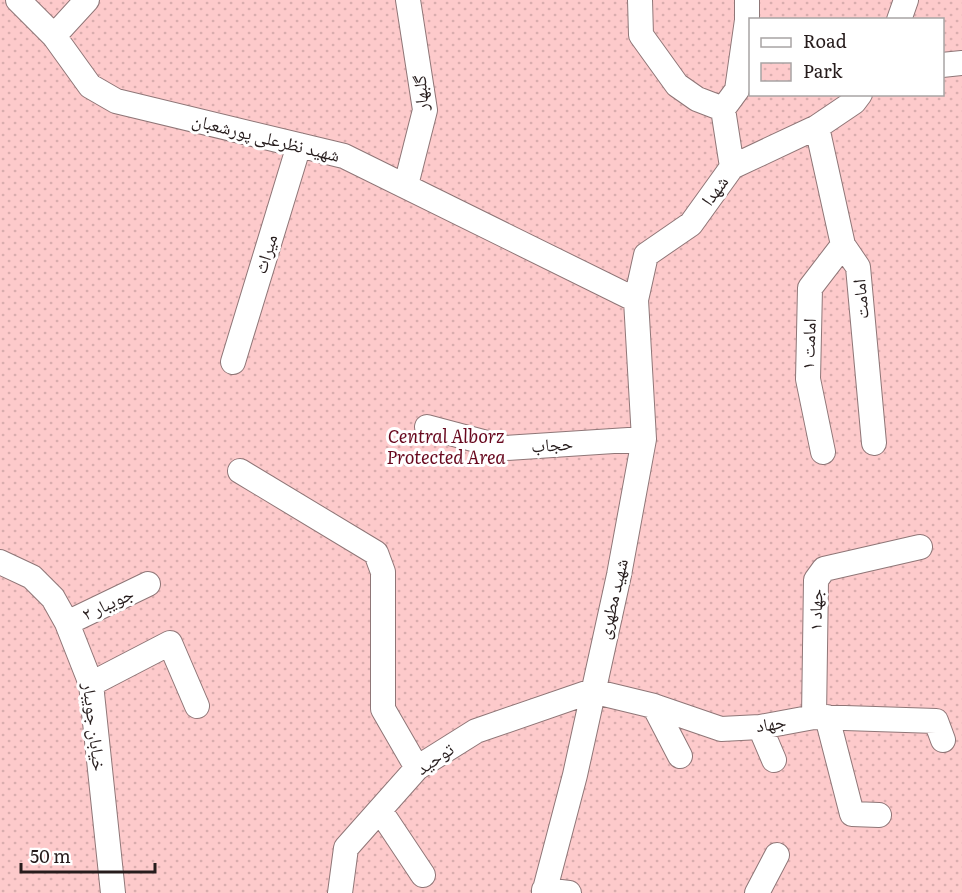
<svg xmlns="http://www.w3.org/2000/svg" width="962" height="893" viewBox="0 0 962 893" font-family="Literata,'Noto Naskh Arabic',serif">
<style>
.park{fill:url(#park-dots);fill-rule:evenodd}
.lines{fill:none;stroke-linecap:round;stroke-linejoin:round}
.minor-casing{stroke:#8f7677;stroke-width:26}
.minor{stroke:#fff;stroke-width:24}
.labels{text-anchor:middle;stroke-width:6;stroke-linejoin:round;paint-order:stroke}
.street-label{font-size:18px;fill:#261c1c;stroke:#fff}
.park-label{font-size:18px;font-style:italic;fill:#68081e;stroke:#fff}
</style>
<defs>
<pattern id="park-dots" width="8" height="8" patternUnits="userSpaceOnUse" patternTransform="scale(1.5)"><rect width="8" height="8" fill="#fdcacb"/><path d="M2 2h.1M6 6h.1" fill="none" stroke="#d9adae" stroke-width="1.8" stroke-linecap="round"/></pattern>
</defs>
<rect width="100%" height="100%" fill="#fff3f4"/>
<path class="park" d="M 0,0 L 962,0 L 962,893 L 0,893 ZM 750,20 L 942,20 L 942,94 L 750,94 Z"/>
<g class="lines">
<g class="minor-casing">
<path id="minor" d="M 18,0 L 54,36 L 90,86 L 116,101 L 344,156 L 636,300
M 640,0 L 641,35 L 677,85 L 697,99 L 723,109
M 899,20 L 906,0
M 54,36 L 87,0
M 942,65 L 962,63
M 723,109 L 737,90 L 747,20 L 747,0
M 723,109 L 732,167
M 817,127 L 843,245 L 858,267 L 874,443
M 406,185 L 425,110 L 408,0
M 233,362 L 299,145
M 427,427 L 506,448 L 644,439
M 823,452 L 808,379 L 810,288 L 843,245
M 240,471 L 376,553 L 383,572 L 383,709 L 417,768
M 0,562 L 32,577 L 53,598 L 67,623 L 91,684 L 113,893
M 67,623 L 148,584
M 91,684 L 170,643 L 197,706
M 654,706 L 680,756
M 814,717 L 816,580 L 824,569 L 920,547
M 827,717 L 852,814 L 879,815
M 760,727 L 774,760
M 381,812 L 423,875
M 544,890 L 569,893
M 340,893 L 346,848 L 417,768 L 476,731 L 592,691 L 654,706 L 721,729 L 760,727 L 814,717 L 936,721 L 943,740
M 544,893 L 575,775 L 619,575 L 644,439 L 636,300 L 646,255 L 691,224 L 732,167 L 817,127 L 854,102 L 860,94
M 757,893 L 777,855"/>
</g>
<use href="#minor" class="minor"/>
</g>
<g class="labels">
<g class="street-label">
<text transform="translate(421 93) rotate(-94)" y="6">گلبهار</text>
<text transform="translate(266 138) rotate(14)" y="6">شهید نظرعلی پورشعبان</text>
<text transform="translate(715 191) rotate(-54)" y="6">شهدا</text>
<text transform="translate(266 254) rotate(-73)" y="6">میراث</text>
<text transform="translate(861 299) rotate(-95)" y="6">امامت</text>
<text transform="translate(809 344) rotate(-88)" y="6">امامت ۱</text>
<text transform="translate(552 445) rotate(-4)" y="6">حجاب</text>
<text transform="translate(613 599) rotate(-77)" y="6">شهید مطهری</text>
<text transform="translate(108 604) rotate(-25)" y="6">جویبار ۲</text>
<text transform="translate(816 610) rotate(-89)" y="6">جهاد ۱</text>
<text transform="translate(771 724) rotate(-9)" y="6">جهاد</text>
<text transform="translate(94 727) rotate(83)" y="6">خیابان جویبار</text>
<text transform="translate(435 759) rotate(-35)" y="6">توحید</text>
</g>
<g class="park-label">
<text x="446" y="443">Central Alborz<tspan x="446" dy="21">Protected Area</tspan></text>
</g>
</g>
<rect x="749" y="18" width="195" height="78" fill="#ffffff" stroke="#a8a4a4" stroke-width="1.5"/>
<rect x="761" y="38" width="30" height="9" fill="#ffffff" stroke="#a8a4a4" stroke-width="1.5"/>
<text x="803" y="48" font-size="18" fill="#261c1c">Road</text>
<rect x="761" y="63" width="30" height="18" fill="url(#park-dots)" stroke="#a8a4a4" stroke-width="1.5"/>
<text x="803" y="78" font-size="18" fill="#261c1c">Park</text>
<path d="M21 863v9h134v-9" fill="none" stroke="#261c1c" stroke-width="3"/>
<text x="30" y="863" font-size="18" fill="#261c1c" stroke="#ffffff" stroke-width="4.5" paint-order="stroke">50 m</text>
</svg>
